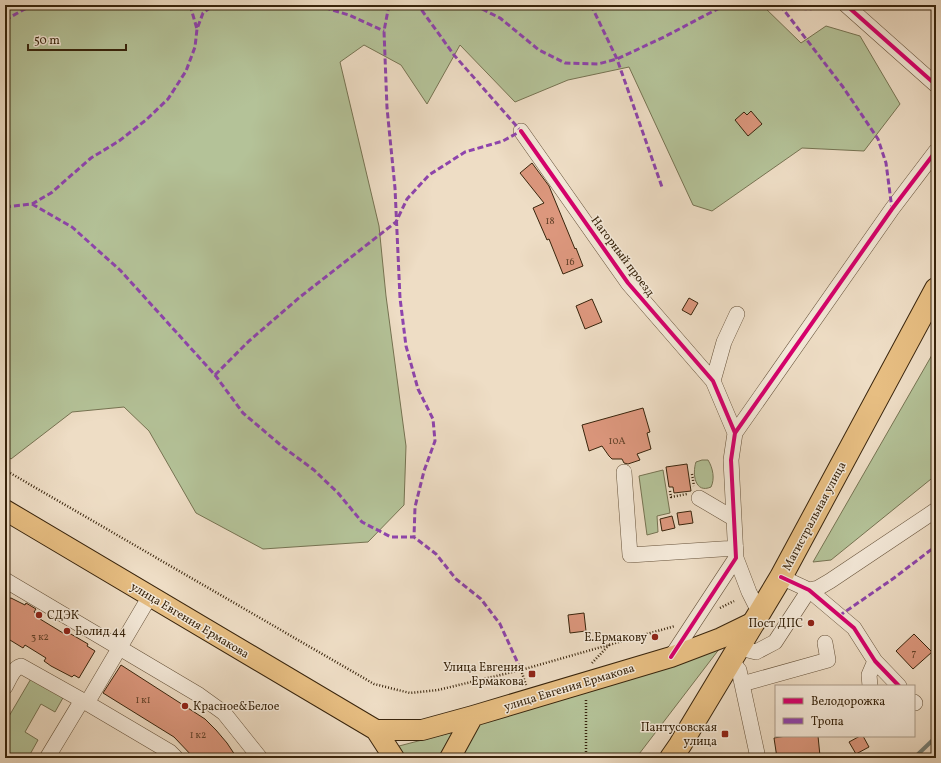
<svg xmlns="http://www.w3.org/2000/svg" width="941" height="763" viewBox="0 0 941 763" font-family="Vollkorn,serif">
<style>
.green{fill:#b4c298;stroke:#767352}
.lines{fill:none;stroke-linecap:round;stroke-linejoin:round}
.stream{stroke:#747e76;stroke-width:4}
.building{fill:#dc977d;stroke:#38240c}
.minor-casing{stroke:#66523a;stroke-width:16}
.major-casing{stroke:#38240c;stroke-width:22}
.highway-casing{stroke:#38240c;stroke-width:24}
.path{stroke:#38240c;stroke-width:2.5;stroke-dasharray:1 2;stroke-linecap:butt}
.minor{stroke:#f4e9d9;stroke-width:15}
.major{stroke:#e7be82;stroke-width:20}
.highway{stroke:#e7be82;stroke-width:22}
.quiet{stroke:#8e44ad;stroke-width:3;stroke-dasharray:6 3;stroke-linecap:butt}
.cycleway-casing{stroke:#f4e9d9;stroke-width:6}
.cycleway{stroke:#d6006c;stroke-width:4}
.poi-dot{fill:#8f2418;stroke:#f4e9d9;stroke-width:1.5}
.labels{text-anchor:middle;stroke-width:3;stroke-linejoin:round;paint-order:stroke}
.number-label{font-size:10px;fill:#614128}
.street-label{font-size:12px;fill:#38240c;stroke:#f4e9d9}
.poi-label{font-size:12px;fill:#38240c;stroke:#f4e9d9;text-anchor:end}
</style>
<rect width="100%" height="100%" fill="#eeddc5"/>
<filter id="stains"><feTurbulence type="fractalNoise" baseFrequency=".005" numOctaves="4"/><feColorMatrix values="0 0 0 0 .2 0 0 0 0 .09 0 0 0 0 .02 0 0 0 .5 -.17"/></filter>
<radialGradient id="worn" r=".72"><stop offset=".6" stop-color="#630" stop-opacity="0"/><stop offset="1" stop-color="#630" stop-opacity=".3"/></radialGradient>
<path class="green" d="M 5,5 L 762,5 L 801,43 L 826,26 L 860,36 L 900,104 L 864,151 L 802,148 L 712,211 L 693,205 L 629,67 L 568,80 L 515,102 L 460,45 L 427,104 L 401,65 L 364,45 L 340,62 L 379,226 L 386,296 L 406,446 L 404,505 L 368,542 L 263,549 L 196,513 L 149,431 L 124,407 L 72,412 L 11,459 L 5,455 Z
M 936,348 L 936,475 L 831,560 L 813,562 Z
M 702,460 L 708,460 C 713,468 715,479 711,487 C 695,494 692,474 696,462 Z
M 663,470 L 670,513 L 657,516 L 658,532 L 647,535 L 639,476 Z
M 720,648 L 636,758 L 456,758 L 477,721 Z
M 32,677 L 64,696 L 55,712 L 41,704 L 25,732 L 38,740 L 28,758 L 5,758 L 5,723 Z
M 453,732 L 438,758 L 405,758 L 399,746 Z"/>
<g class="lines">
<path class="stream" d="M 914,758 L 936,737"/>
</g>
<path class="building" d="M 751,111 L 762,124 L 748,136 L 735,120 L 744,112 L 747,115 Z
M 532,163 L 549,186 L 575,249 L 576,248 L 583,266 L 563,274 L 549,239 L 547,240 L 533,208 L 544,203 L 520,173 Z
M 689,298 L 698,303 L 691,315 L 682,310 Z
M 592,299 L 602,322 L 585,329 L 576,306 Z
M 643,408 L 650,432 L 647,433 L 651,449 L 637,454 L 640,460 L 628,464 L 624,463 L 622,459 L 612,459 L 609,456 L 602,446 L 589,451 L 582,425 Z
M 687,464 L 691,491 L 674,493 L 673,487 L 669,487 L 666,467 Z
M 691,511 L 693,523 L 679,525 L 677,513 Z
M 672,516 L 675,528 L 662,531 L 660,519 Z
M 11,598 L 25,605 L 26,603 L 36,609 L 34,612 L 42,616 L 40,619 L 63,633 L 64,630 L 88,644 L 87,646 L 95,651 L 79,678 L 74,675 L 72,677 L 51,666 L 44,661 L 46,658 L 25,645 L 23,648 L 5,637 L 5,599 Z
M 584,613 L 586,631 L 570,633 L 568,615 Z
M 914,634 L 932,652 L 913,669 L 896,651 Z
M 121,665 L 205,719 L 216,730 L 227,743 L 237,758 L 194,758 L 174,737 L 103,693 Z
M 786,736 L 818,736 L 820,756 L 802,758 L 777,758 L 774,738 Z
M 860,736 L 863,736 L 869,747 L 856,754 L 849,742 Z"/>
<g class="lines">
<g class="minor-casing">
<path id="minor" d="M 846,5 L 936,85
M 521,131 L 628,283 L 713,381 L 735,433
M 713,381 L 724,342 L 737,314
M 624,472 L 630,555 L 736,548
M 699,498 L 733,518
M 781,577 L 809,590 L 854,628 L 875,661 L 899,686
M 5,580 L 199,695 L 224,713 L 260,758
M 150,596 L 87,703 L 170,752 L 176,758
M 760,614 L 749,592 L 736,558 L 731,460 L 735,433 L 892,209 L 936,151
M 740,648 L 756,652 L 775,642 L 809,590 L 818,588 L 830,581 L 936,510
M 671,657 L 736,558
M 731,661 L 739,670 L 758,758
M 742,684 L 828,660 L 825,643
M 870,686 L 869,675 L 875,661
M 5,687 C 9,680 13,668 21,666 L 87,703
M 914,702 L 915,703
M 47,758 L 82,700"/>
</g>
<g class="major-casing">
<path id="major" d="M 5,510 L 376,730 L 394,758
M 376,730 L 422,730 L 473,716 L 671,657 L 721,638 L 756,621
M 450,758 L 473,716"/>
</g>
<g class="highway-casing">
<path id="highway" d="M 671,758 L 680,745 L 781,577 L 936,289"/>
</g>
<path class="path" d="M 5,470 L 374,684 L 410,693 L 438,690 L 521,670 L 675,626
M 692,474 L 694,486
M 670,491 L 671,497 L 687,494
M 720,608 L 734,601
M 592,663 L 609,645
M 521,670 L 526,685
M 586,758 L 586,699"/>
<use href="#minor" class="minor"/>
<use href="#major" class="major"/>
<use href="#highway" class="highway"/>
<path class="quiet" d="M 190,5 L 197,29
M 316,5 L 349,15 L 384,31
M 389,5 L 384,31 L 387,108 L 395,188 L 400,298 L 406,346 L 418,389 L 433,419 L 435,441 L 424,471 L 415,507 L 414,537
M 474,5 L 500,18 L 539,50 L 565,63 L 598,64 L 617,59 L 664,37 L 725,5
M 591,5 L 617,59 L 662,187
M 774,5 L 808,9 L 842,6 L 849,8
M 780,5 L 843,87 L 878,139 L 886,163 L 892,209
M 5,20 L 32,5
M 32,204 L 72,227 L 120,270 L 215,375 L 243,413 L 283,447 L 314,470 L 338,493 L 362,522 L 391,537 L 414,537 L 436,554 L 456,579 L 481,599 L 500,624 L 521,670
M 5,207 L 32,204 L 51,193 L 91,158 L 119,141 L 146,120 L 168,99 L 186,71 L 195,47 L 197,29 L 203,13 L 214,5
M 215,375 L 249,341 L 300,297 L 396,222 L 407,199 L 429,175 L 465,152 L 503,141 L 521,131 L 454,55 L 418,5
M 839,616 L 894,578 L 936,546"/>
<g class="cycleway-casing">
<path id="cycleway" d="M 846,5 L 936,85
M 521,131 L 628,283 L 713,381 L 735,433
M 781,577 L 809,590 L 854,628 L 875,661 L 899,686
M 671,657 L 736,558 L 731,460 L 735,433 L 892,209 L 936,151"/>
</g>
<use href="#cycleway" class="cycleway"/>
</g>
<g class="poi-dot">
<circle cx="39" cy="615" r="4"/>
<circle cx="811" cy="623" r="4"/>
<circle cx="67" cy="631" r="4"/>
<circle cx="655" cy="637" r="4"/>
<rect x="528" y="670" width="8" height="8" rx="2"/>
<circle cx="185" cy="706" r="4"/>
<rect x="721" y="730" width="8" height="8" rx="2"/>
</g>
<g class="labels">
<g class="number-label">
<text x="550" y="224">18</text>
<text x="570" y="265">16</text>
<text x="617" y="444">10А</text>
<text x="40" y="640">3 к2</text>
<text x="914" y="656">7</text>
<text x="143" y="703">1 к1</text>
<text x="198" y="738">1 к2</text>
</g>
<g class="street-label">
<text transform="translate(623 256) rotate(53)" y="4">Нагорный проезд</text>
<text transform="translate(814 516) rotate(-62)" y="4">Магистральная улица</text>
<text transform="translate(190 620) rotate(31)" y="4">улица Евгения Ермакова</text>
<text transform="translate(569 687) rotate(-17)" y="4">улица Евгения Ермакова</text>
</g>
<g class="poi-label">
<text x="47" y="619" text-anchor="start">СДЭК</text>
<text x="803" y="627">Пост ДПС</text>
<text x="75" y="635" text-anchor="start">Болид 44</text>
<text x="647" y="641">Е.Ермакову</text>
<text x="524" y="671">Улица Евгения<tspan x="524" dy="14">Ермакова</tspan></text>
<text x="193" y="710" text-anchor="start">Красное&amp;Белое</text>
<text x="717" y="731">Пантусовская<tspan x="717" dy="14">улица</tspan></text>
</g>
</g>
<rect width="941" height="763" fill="none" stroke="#eeddc5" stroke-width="20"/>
<rect x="6" y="6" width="929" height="751" fill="none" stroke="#38240c" stroke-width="2"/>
<rect x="10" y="10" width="921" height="743" fill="none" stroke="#38240c"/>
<rect x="775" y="685" width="140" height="52" fill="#f4e9d9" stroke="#a99a87"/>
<rect x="783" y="698" width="20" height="6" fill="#d6006c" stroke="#a99a87"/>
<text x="811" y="705" font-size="12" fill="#38240c">Велодорожка</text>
<rect x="783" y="718" width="20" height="6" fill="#8e44ad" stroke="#a99a87"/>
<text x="811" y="725" font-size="12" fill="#38240c">Тропа</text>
<path d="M28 44v6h98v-6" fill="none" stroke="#38240c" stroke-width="2"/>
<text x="34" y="44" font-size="12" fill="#38240c" stroke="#f4e9d9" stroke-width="3" paint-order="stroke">50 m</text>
<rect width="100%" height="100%" filter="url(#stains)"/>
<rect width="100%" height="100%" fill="url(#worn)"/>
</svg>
